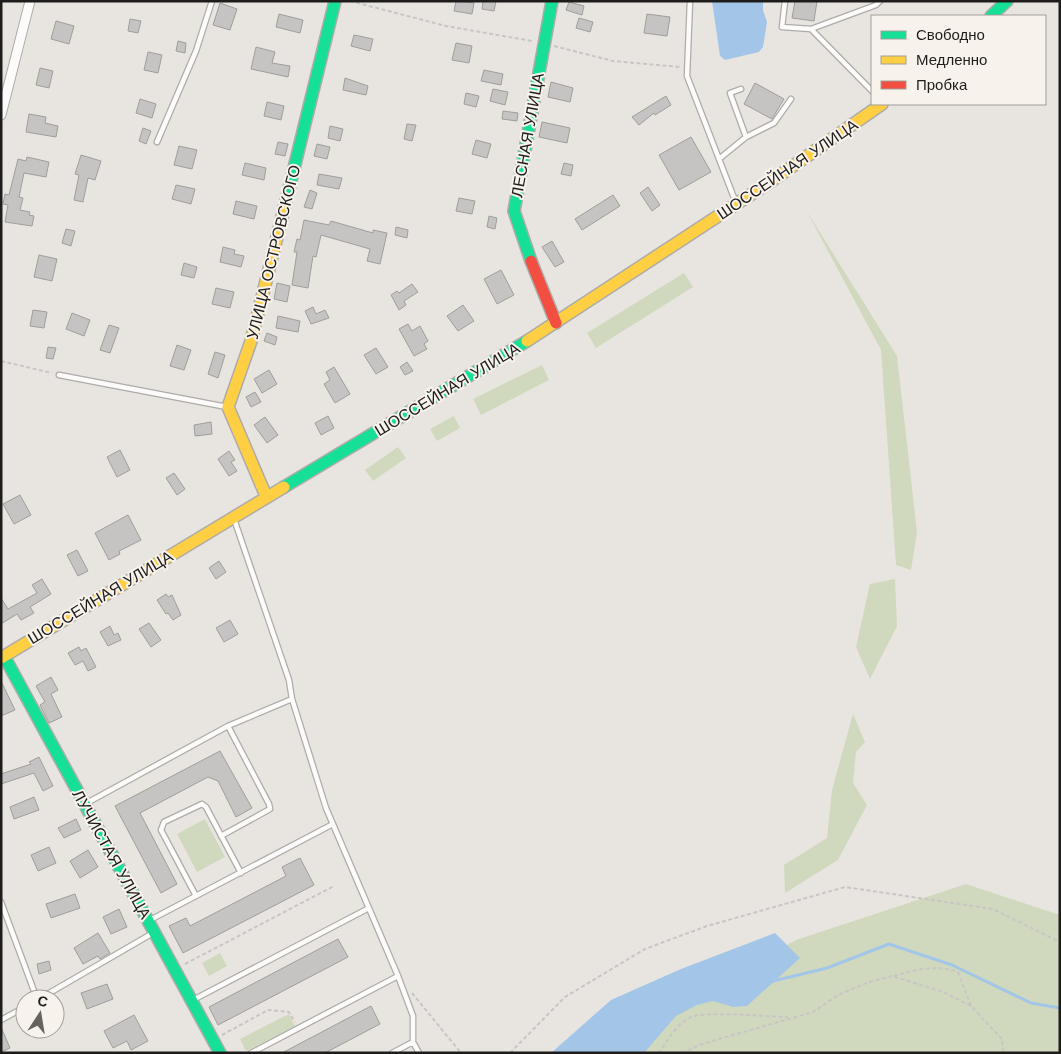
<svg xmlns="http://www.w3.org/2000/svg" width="1061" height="1054" viewBox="0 0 1061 1054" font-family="'Work Sans',sans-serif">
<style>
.green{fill:#d0d9bd}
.water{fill:#a3c6e8}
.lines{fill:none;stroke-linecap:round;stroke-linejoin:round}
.stream{stroke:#a3c6e8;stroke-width:3}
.building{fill:#c6c4c2;stroke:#a09e9b}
.lane-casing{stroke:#aeaca9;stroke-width:7}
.street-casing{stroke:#aeaca9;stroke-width:11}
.fast-casing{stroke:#aeaca9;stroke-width:14}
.slow-casing{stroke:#aeaca9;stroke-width:14}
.jam-casing{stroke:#aeaca9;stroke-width:14}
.path{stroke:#c8c6c5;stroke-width:2;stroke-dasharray:4 2.5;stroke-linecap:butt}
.lane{stroke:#fcfbfa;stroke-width:4.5}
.street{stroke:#fcfbfa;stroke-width:9}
.fast{stroke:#16e098;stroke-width:11}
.slow{stroke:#ffcf43;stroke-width:11}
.jam{stroke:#f24e42;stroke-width:11}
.labels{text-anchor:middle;stroke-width:4;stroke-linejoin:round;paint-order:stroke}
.street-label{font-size:16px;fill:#1f1d1b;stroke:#f8f2ec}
</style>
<rect width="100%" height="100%" fill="#e8e5e1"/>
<path class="green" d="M 806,210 L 897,356 L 917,532 L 911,570 L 896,565 L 881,350 Z
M 684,273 L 693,287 L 596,348 L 587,333 Z
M 542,365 L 549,380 L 481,415 L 473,399 Z
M 454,416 L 460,428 L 437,441 L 430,429 Z
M 398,447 L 406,458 L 373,481 L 365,470 Z
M 895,579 L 897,626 L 870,679 L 856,647 L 870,584 Z
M 853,714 L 865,742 L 856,752 L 853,783 L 867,805 L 838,860 L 785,893 L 784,865 L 827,838 L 832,790 Z
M 205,819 L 225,857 L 197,872 L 177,834 Z
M 966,884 L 1060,915 L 1060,1053 L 591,1053 L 796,940 Z
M 220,953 L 227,966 L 209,976 L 202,963 Z
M 289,1014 L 295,1026 L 246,1051 L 240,1039 Z"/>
<path class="water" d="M 712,1 L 763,1 L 763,10 L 767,22 L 763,47 L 759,52 L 725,60 L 720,56 Z
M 775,933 L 800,958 L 747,1006 L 733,1007 L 713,1001 L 697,1005 L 676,1016 L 644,1053 L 551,1053 L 611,1000 L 681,969 Z"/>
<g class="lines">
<path class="stream" d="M 769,982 L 827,968 L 889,944 L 952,965 L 1031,1003 L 1060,1008"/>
</g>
<path class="building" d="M 456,1 L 474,3 L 472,14 L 454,11 Z
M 483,1 L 496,1 L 494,11 L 482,9 Z
M 795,1 L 817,1 L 814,21 L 792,18 Z
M 569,2 L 584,6 L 582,15 L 566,10 Z
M 220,3 L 237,9 L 230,30 L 213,25 Z
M 279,14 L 303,20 L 300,33 L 276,27 Z
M 647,14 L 670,17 L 667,36 L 644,33 Z
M 579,18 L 593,22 L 590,32 L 576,28 Z
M 130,19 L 141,21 L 138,33 L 128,31 Z
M 56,21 L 74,26 L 69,44 L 51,39 Z
M 354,35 L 373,39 L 370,51 L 351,46 Z
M 178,41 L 186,43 L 185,53 L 176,51 Z
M 456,43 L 472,46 L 469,63 L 452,60 Z
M 256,47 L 275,52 L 272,63 L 290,66 L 288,77 L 251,69 Z
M 148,52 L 162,55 L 158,73 L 144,70 Z
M 40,68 L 53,71 L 49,88 L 36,85 Z
M 484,70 L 503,74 L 501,85 L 481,81 Z
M 345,78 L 368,86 L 366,95 L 343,90 Z
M 551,82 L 573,88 L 570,102 L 548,97 Z
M 755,83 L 784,99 L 772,119 L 744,104 Z
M 493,89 L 508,92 L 505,105 L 490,101 Z
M 466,93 L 479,96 L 476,107 L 464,104 Z
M 666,96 L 671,105 L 655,115 L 654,113 L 639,125 L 632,117 Z
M 140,99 L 156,104 L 152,118 L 136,113 Z
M 267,102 L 284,106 L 281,120 L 264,116 Z
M 503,111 L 518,113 L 517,121 L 502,119 Z
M 29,114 L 46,117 L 45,123 L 58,126 L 56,137 L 26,132 Z
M 542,122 L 570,128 L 567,143 L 539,137 Z
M 407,124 L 416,125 L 412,141 L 404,139 Z
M 330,126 L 343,129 L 340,141 L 328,138 Z
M 143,128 L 151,131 L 146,144 L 139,141 Z
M 691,137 L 711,172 L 679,190 L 659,155 Z
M 476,140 L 491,144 L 487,158 L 472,154 Z
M 278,142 L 288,144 L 285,156 L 275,154 Z
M 317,144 L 330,147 L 327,159 L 314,156 Z
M 179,146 L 197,150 L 192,169 L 174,165 Z
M 81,155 L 101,161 L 95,180 L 88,178 L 83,202 L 74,200 L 79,175 L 75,174 Z
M 27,157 L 49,162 L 46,177 L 24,173 L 19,197 L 23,198 L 20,210 L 30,212 L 29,215 L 34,216 L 32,226 L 5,222 L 8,205 L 3,204 L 5,194 L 9,195 L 18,159 L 26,161 Z
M 245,163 L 266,168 L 264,180 L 242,175 Z
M 564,163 L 573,165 L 571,176 L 561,174 Z
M 319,174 L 342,178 L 339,189 L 317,185 Z
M 176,185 L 195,189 L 191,204 L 172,199 Z
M 648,187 L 660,205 L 652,211 L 640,193 Z
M 310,190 L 317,193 L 312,209 L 304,207 Z
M 613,195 L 620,206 L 582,230 L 575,219 Z
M 459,198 L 475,201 L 472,214 L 456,211 Z
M 236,201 L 257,206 L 254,219 L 233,214 Z
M 489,216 L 497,218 L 495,229 L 487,227 Z
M 304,220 L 329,225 L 331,221 L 373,233 L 373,230 L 387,233 L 380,264 L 367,261 L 370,249 L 321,235 L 316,257 L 313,256 L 308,288 L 292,285 L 297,252 L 294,252 L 297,239 L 300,240 Z
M 396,227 L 408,230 L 407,238 L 395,235 Z
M 66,229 L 75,231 L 71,246 L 62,243 Z
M 552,241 L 564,262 L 555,267 L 542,247 Z
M 223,247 L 235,250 L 234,254 L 244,256 L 241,267 L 220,262 Z
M 39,255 L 57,259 L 52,281 L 34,277 Z
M 184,263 L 197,267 L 194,278 L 181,275 Z
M 501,270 L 514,295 L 497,304 L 484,279 Z
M 277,283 L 290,286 L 287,302 L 274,299 Z
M 412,284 L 418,292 L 404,301 L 406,305 L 399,310 L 391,295 L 397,291 L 399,293 Z
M 216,288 L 234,292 L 230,308 L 212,304 Z
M 463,305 L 474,321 L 458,331 L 447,316 Z
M 313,307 L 316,314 L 325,310 L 329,318 L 311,324 L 305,311 Z
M 33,310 L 47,312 L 44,328 L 30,326 Z
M 72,313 L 90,320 L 84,336 L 66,329 Z
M 278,316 L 300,321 L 298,332 L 276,328 Z
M 408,324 L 412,331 L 420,326 L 428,341 L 424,344 L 427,349 L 414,356 L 399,329 Z
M 109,325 L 119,328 L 110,353 L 100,350 Z
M 267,333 L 277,337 L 275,345 L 264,341 Z
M 177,345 L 191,350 L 184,370 L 170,366 Z
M 48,347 L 56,348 L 53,359 L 46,358 Z
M 376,348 L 388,367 L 376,374 L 364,355 Z
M 215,352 L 225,355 L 218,378 L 208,374 Z
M 407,362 L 413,371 L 405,375 L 400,367 Z
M 334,367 L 350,394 L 335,403 L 324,384 L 330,380 L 326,372 Z
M 269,370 L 277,384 L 262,393 L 254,379 Z
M 255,392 L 261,402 L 251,407 L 246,397 Z
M 328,416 L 334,428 L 321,435 L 315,423 Z
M 265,417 L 278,435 L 267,443 L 254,425 Z
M 211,422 L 212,434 L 195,436 L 194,425 Z
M 120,450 L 130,470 L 117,477 L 107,457 Z
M 229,451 L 235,460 L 231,462 L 237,471 L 229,476 L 218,459 Z
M 174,473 L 185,489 L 177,495 L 166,478 Z
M 20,495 L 31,515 L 14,524 L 3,504 Z
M 128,515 L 141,540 L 119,551 L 120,554 L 109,560 L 95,533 Z
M 77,550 L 88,571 L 78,576 L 67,555 Z
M 219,561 L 226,572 L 216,579 L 209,568 Z
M 42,579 L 51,594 L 30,607 L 34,613 L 21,620 L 17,614 L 1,624 L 1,598 L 8,609 L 37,593 L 32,585 Z
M 166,594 L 168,597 L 172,595 L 181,615 L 173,620 L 168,613 L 166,614 L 157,600 Z
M 230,620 L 238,634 L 224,642 L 216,628 Z
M 149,623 L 161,640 L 151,647 L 139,629 Z
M 110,626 L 114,635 L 118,633 L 121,640 L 108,646 L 100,632 Z
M 79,647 L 81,651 L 86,648 L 96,667 L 88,671 L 83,661 L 75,665 L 68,653 Z
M 51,677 L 58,690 L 51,694 L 62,717 L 49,723 L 40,705 L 45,702 L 36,686 Z
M 1,681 L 15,710 L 1,716 Z
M 220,751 L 252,808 L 236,817 L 218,781 L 208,777 L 140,813 L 177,884 L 161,893 L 115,806 Z
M 39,757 L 53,786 L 43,791 L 34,773 L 1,784 L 1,774 L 31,764 L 29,762 Z
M 34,797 L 39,810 L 14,819 L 10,807 Z
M 76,819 L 81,830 L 64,838 L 58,828 Z
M 49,847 L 56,863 L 38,871 L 31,855 Z
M 88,850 L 98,867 L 80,878 L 70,861 Z
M 300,858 L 314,885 L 183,953 L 169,926 L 186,918 L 190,926 L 286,876 L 282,867 Z
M 75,894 L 80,908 L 51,918 L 46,904 Z
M 119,909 L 127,927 L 111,934 L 103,917 Z
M 98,933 L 110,953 L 100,959 L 98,956 L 83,964 L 74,948 Z
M 338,939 L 348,957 L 218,1025 L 209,1007 Z
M 49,961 L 51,970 L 39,974 L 37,964 Z
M 107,984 L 113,999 L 87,1009 L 81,993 Z
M 371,1006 L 380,1024 L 325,1053 L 282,1053 Z
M 134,1015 L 148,1041 L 131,1050 L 127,1041 L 113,1048 L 104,1031 Z
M 1,1027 L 10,1048 L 1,1052 Z"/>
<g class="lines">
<g class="lane-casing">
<path id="lane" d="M 690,1 L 687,76 L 736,203
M 785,1 L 782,27 L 811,29
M 741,89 L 730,93 L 746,137
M 872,91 L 811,29 L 876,5 L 880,1
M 157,142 L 196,51 L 212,1
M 719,159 L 746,137 L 774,123 L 791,99
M 59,375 L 227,407
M 234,519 L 289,680 L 292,699
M 85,804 L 228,726 L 292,699 L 326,808 L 398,976 L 413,1016 L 413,1042
M 221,836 L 270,809 L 269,804 L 228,726
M 196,896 L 161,830 L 164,822 L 202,804 L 206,807 L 241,873
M 1,902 L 37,999
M 150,920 L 333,824
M 39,999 L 153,933
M 193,1000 L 369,908
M 1,1020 L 25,1007
M 251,1053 L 398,976
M 392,1053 L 413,1042 L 419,1053"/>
</g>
<g class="street-casing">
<path id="street" d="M 1,115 L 30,1"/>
</g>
<g class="fast-casing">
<path id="fast" d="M 991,16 L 1007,1
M 286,201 L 335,1
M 531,261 L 514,211 L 552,1
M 284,487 L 527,341
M 4,656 L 220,1053"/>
</g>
<g class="slow-casing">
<path id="slow" d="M 527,341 L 770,182 L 882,104
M 266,496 L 228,407 L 251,341 L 286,201
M 1,658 L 284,487"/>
</g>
<g class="jam-casing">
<path id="jam" d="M 531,261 L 556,323"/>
</g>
<path class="path" d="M 350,1 L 446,26 L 532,41
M 554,46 L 613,61 L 680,67
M 1,361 L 52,373
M 185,964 L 334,886
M 894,976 C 914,970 937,964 958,972 L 971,1006
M 412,993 L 461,1053
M 222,1035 L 268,1010 L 289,1012 L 295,1022
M 510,1053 L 565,997 L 645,949 L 707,926 L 845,887 L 993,909 L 1060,942
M 659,1053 C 667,1041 676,1025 689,1018 C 701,1010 770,1017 788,1017
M 682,1053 L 702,1044 L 813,1012 L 838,995 L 869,982 L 892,976 L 943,992 L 971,1006 L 1002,1039 L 1003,1053"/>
<use href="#lane" class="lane"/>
<use href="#street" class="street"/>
<use href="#fast" class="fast"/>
<use href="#slow" class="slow"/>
<use href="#jam" class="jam"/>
</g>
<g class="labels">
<g class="street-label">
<text transform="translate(527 135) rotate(-80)" y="6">ЛЕСНАЯ УЛИЦА</text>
<text transform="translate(787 169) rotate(-34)" y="6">ШОССЕЙНАЯ УЛИЦА</text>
<text transform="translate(273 252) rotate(-76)" y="6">УЛИЦА ОСТРОВСКОГО</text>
<text transform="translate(447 389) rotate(-31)" y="6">ШОССЕЙНАЯ УЛИЦА</text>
<text transform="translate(100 597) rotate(-31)" y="6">ШОССЕЙНАЯ УЛИЦА</text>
<text transform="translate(112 854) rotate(61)" y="6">ЛУЧИСТАЯ УЛИЦА</text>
</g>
</g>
<rect width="1061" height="1054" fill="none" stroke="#1f1d1b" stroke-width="5"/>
<rect x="871" y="15" width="175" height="90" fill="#f8f2ec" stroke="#a19d98"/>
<rect x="881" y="31" width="25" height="8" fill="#16e098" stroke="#a19d98"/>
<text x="916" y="40" font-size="15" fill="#1f1d1b">Свободно</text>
<rect x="881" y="56" width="25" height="8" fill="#ffcf43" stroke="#a19d98"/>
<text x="916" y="65" font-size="15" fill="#1f1d1b">Медленно</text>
<rect x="881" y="81" width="25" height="8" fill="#f24e42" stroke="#a19d98"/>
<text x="916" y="90" font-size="15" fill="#1f1d1b">Пробка</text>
<g transform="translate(40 1014) rotate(12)"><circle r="24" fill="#f8f2ec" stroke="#a19d98"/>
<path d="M0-4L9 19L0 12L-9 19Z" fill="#656360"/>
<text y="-8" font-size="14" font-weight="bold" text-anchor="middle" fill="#1f1d1b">С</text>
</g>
</svg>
